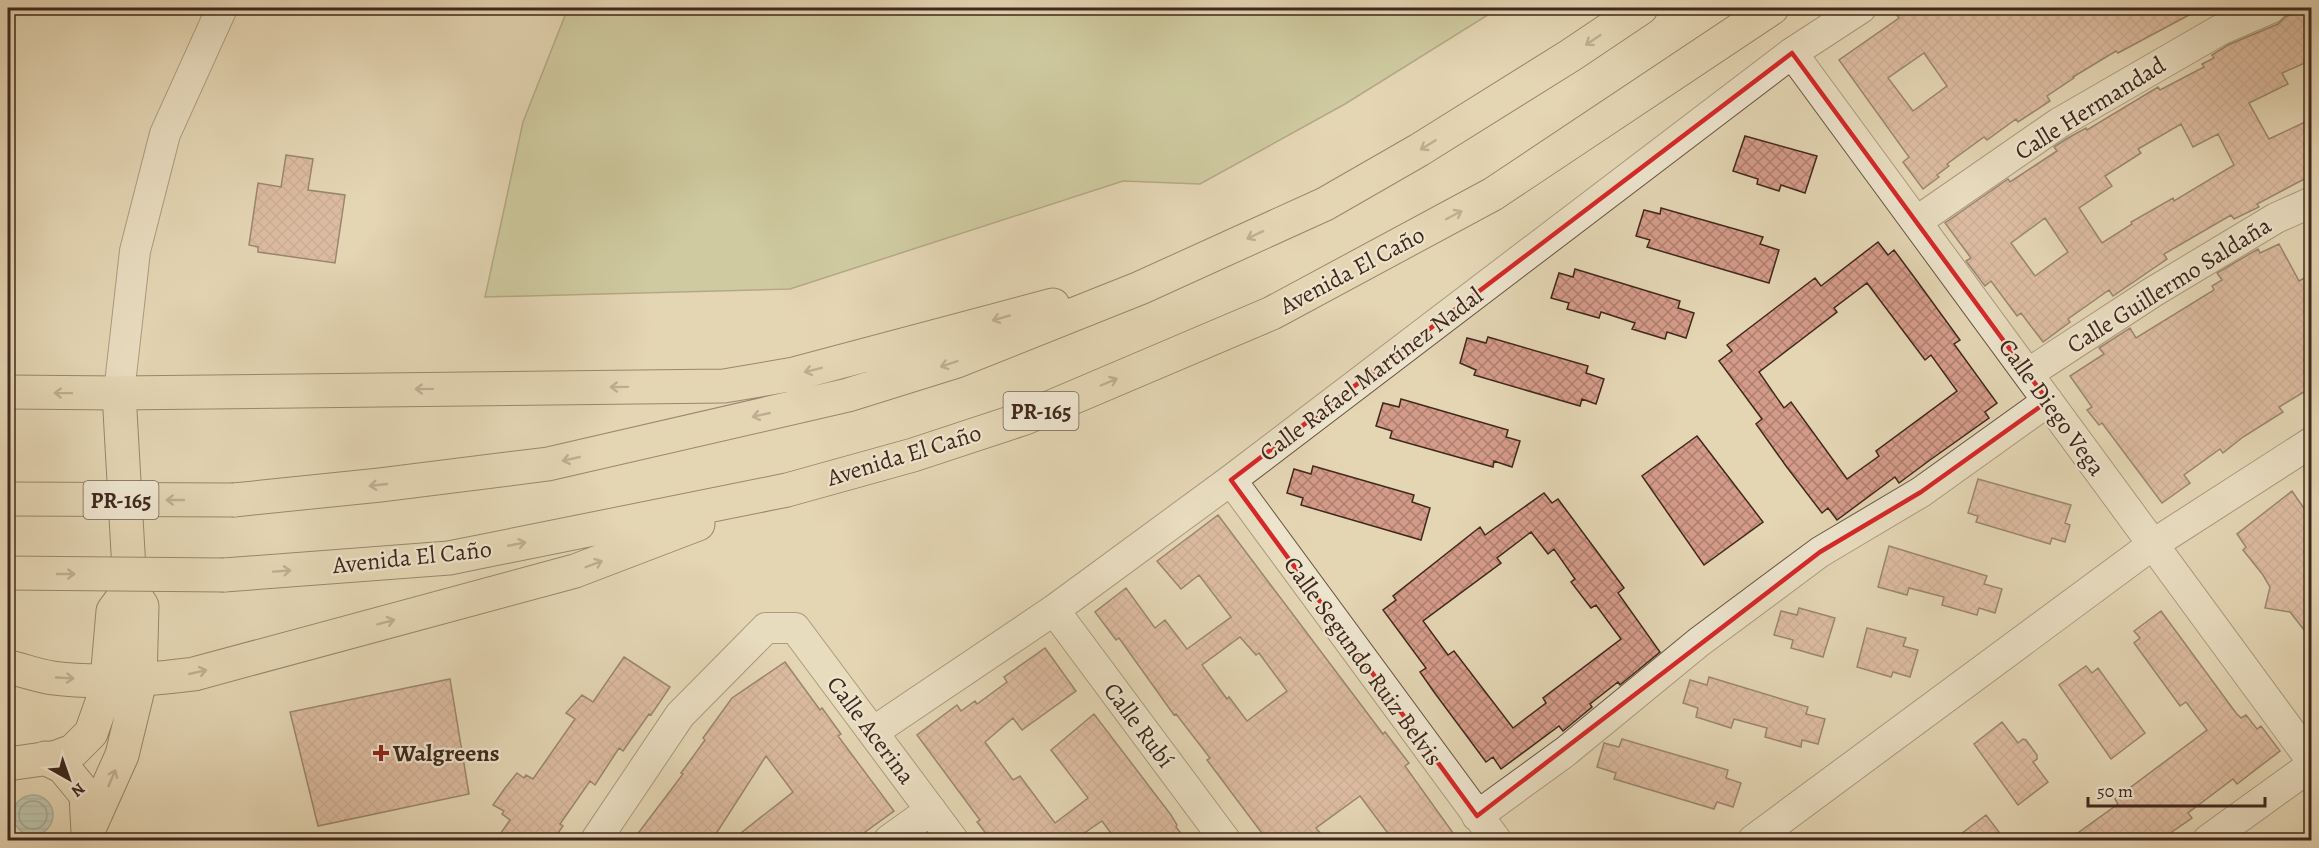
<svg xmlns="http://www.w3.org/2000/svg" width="2319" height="848" viewBox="0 0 2319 848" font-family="Alegreya,serif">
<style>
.park{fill:#b7bc8a;stroke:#7c7254;stroke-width:1.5}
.water{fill:url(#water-rules);stroke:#737e74;stroke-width:1.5}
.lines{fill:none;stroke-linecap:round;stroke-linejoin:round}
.shore{stroke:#6a7066;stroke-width:1.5}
.building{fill:url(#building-cross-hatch);stroke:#40281d;stroke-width:1.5;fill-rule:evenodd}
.minor-casing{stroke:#695342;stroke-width:32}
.major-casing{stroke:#40281d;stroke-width:35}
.highway-casing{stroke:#40281d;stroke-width:35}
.minor{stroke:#ede4ce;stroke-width:30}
.major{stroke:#e4d5b3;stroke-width:33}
.highway{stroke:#e4d5b3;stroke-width:33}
.highway-bridge-casing{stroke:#40281d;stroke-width:35;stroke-linecap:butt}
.highway-bridge{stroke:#e4d5b3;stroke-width:33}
.oneway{stroke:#927e68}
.marked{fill:none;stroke:#d62828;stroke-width:4.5;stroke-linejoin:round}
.poi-dot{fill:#8f2418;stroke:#ede4ce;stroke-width:2}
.labels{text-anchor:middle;stroke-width:4.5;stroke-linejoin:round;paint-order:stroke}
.shield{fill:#ede4ce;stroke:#746052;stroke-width:1.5}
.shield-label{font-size:22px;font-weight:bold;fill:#40281d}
.street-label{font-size:24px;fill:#40281d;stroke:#ede4ce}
.poi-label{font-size:24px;font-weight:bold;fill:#40281d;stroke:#ede4ce;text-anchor:start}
</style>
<defs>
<pattern id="water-rules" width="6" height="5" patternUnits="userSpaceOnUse" patternTransform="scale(1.5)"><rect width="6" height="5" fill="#95b8ae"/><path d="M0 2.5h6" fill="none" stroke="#7b968d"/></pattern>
<pattern id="building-cross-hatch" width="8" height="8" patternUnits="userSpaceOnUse" patternTransform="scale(1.5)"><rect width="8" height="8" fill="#d59b89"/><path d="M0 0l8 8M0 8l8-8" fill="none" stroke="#ae7e6f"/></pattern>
</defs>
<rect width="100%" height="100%" fill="#e4d5b3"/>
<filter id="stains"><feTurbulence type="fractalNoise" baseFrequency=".00333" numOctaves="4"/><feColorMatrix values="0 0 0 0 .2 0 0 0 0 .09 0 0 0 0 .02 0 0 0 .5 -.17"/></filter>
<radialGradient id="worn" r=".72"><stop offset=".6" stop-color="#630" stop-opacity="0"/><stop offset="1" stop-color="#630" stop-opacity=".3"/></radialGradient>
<path class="park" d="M 568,8 L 1499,8 L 1345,104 L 1200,184 L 1123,181 L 790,289 L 485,297 L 523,122 Z"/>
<path class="water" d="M13 815a20 20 0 1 1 40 0a20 20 0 1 1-40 0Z"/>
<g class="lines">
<path class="shore" d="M19 815a14 14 0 1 1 28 0a14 14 0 1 1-28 0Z"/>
</g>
<path class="building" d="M 1906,8 L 2202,8 L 2118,53 L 2116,51 L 2073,77 L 2074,78 L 2047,96 L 2050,101 L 2018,122 L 2016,119 L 1987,140 L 1984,137 L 1947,164 L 1949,166 L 1937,175 L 1939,177 L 1923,189 L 1903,162 L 1909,157 L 1839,60 L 1899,18 L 1896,14 ZM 1924,53 L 1947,86 L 1913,111 L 1888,78 Z
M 2307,8 L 2312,8 L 2312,60 L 2282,73 L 2288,84 L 2249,103 L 2269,139 L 2305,122 L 2307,127 L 2312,125 L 2312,175 L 2257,204 L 2259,207 L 2234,219 L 2231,215 L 2164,254 L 2167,259 L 2113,296 L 2109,290 L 2068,319 L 2070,322 L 2043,342 L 2021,313 L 2017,316 L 1991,281 L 1985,286 L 1966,261 L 1971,258 L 1945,223 L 2008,179 L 2010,182 L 2057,151 L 2054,147 L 2068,138 L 2086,128 L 2087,130 L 2158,87 L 2160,90 L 2204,67 L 2202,64 L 2214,58 L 2212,55 L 2228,45 L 2278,24 L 2285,17 ZM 2181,124 L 2193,147 L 2218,134 L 2234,165 L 2174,201 L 2173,198 L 2131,222 L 2132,224 L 2102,243 L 2079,208 L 2112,186 L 2105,176 L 2141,153 L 2138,149 ZM 2045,218 L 2068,252 L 2035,276 L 2011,243 Z
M 1745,136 L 1817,156 L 1805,193 L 1781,185 L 1779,191 L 1757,184 L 1758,179 L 1733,171 Z
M 286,155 L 313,159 L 308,190 L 345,195 L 335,263 L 258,252 L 258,247 L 249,245 L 258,183 L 281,187 Z
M 1661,208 L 1763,237 L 1760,244 L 1779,250 L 1769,283 L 1647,247 L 1650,240 L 1636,236 L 1644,210 L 1660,214 Z
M 1878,242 L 1888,255 L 1894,250 L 1917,281 L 1960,340 L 1954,344 L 1997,403 L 1985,412 L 1989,418 L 1930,460 L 1899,483 L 1895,477 L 1837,520 L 1828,508 L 1822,513 L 1786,466 L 1756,424 L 1762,419 L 1719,361 L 1732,351 L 1727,345 L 1815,278 L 1821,286 ZM 1867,283 L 1925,360 L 1931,355 L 1957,391 L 1876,451 L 1879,456 L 1847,479 L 1791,402 L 1784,408 L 1759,372 L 1837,312 L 1834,308 Z
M 2279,244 L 2299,281 L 2312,274 L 2312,387 L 2279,407 L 2283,412 L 2243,437 L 2223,453 L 2220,449 L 2184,475 L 2190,483 L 2162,503 L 2102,423 L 2099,425 L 2087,410 L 2092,407 L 2070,376 L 2104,354 L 2099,348 L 2130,328 L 2136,338 L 2214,290 L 2212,286 L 2222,280 L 2217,273 L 2258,249 L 2260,253 Z
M 1575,269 L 1680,301 L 1678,308 L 1694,313 L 1686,338 L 1667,332 L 1665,339 L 1632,329 L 1635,323 L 1601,312 L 1599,318 L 1567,309 L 1569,303 L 1551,298 L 1559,273 L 1573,277 Z
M 1488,337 L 1588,366 L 1586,373 L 1604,379 L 1596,404 L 1582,399 L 1580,406 L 1474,375 L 1476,370 L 1460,363 L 1467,338 L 1486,343 Z
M 1401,399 L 1508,430 L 1506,437 L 1520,441 L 1512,467 L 1494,461 L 1493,467 L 1390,438 L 1392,431 L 1376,426 L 1383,403 L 1399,407 Z
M 1697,436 L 1763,522 L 1704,565 L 1642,476 Z
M 1313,466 L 1414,495 L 1412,502 L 1430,508 L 1421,540 L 1301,505 L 1303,498 L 1287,493 L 1294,469 L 1311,474 Z
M 1978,479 L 2071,505 L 2065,523 L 2070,525 L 2065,542 L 2052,538 L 2050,544 L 1976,522 L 1978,516 L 1968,513 Z
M 2292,491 L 2312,520 L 2312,640 L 2290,612 L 2265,608 L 2270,587 L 2263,575 L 2243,550 L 2246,547 L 2237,534 Z
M 1544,493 L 1552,503 L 1558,499 L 1624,588 L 1618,593 L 1660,652 L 1620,685 L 1618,682 L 1590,704 L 1592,707 L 1563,731 L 1559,726 L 1501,769 L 1493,757 L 1486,762 L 1434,692 L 1420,672 L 1426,668 L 1383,610 L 1396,600 L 1393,596 L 1480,527 L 1485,535 ZM 1531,532 L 1548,554 L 1554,549 L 1575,579 L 1571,582 L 1591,608 L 1596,605 L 1621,639 L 1543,698 L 1546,703 L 1513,728 L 1454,651 L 1448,655 L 1423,621 L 1501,563 L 1497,558 Z
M 1218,515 L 1383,734 L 1385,732 L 1409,763 L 1405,766 L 1458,840 L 1393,840 L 1360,796 L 1316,828 L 1326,840 L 1267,840 L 1207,760 L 1210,758 L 1176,714 L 1174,715 L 1119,638 L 1116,640 L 1095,612 L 1126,588 L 1155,628 L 1165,620 L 1187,649 L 1231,617 L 1199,575 L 1181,589 L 1157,561 ZM 1240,637 L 1256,655 L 1259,653 L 1287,691 L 1247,721 L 1229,697 L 1227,699 L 1202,665 Z
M 1889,546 L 1987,576 L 1984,584 L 2002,589 L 1995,613 L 1979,608 L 1977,615 L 1942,605 L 1944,597 L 1909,588 L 1907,595 L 1878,587 Z
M 1799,608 L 1835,618 L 1823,657 L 1791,648 L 1793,640 L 1774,635 L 1781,611 L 1797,615 Z
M 2161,611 L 2236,713 L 2241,718 L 2246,715 L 2257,729 L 2261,726 L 2280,751 L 2237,784 L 2233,779 L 2188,813 L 2192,818 L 2160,840 L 2068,840 L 2118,804 L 2115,799 L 2207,730 L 2186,702 L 2180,706 L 2134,643 L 2140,638 L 2134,631 Z
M 1867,628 L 1906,638 L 1903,646 L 1918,650 L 1910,677 L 1893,672 L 1891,677 L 1857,667 Z
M 1045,648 L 1076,691 L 1022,730 L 1013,718 L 985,742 L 1013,780 L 1020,776 L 1055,823 L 1088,798 L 1051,750 L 1094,714 L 1171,815 L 1177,825 L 1176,827 L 1186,840 L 1116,840 L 1102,821 L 1074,840 L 991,840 L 977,822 L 980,820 L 917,735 L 957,705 L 961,711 L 975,701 L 977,704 L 1007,682 L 1004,677 Z
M 624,657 L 670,687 L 651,715 L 649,714 L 623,751 L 619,748 L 595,785 L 590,781 L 560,824 L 563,826 L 553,840 L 496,840 L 510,820 L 502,814 L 504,811 L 493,805 L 505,788 L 517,773 L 524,778 L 526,775 L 533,779 L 575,719 L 566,713 L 582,695 L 593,702 Z
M 785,662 L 820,710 L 822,708 L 841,734 L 838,736 L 894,811 L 854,840 L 732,840 L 793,792 L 766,756 L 712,840 L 633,840 L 683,774 L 681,773 L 705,740 L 703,738 L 732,698 Z
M 2086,666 L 2092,673 L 2098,668 L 2145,733 L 2111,759 L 2059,685 Z
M 1709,677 L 1808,707 L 1806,714 L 1825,719 L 1818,744 L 1802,740 L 1801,747 L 1765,737 L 1767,728 L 1734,719 L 1731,728 L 1696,717 L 1698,708 L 1683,703 L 1690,680 L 1707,685 Z
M 450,679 L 469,794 L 318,826 L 290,712 Z
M 2002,722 L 2018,743 L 2023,739 L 2026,740 L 2037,755 L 2037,759 L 2033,762 L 2048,782 L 2018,805 L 1974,744 Z
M 1622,739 L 1728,770 L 1726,778 L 1741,783 L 1733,807 L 1717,802 L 1714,809 L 1614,779 L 1616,773 L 1597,767 L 1604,743 L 1619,747 Z
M 1986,815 L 2005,840 L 1953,840 Z"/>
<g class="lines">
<g class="minor-casing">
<path id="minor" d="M 1792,53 L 2312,761
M 1916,222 L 2059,123 L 2220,30 L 2271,8
M 2029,373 L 2153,292 L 2276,218 L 2312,202
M 119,393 L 135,251 L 165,134 L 222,8
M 1231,480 L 1496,840
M 1054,610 L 1225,840
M 873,732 L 1054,610 L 1231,480 L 1792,53 L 1861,8
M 1477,816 L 1565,752 L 1699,642 L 1820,552 L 1921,492 L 2048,401
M 596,840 L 680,715 L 766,628 L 795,628 L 953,840
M 889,840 L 931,810
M 1753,840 L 2152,545 L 2312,442
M 2208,840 L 2312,765"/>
</g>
<g class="major-casing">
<path id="major" d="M 119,393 L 130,588
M 45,758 L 63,767 L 86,795 L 88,832
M 8,764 L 57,757 L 73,751 L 91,733 L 102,702 L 107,680 L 113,611 L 130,588
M 88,831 L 122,755 L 140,681 L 142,606 L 130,588"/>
</g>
<g class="highway-casing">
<path id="highway" d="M 8,392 L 119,393 L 724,386 L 794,374 L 1053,305
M 234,500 L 380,485 L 548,464 L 848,395 L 957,361 L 1140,288 L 1325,204 L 1419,150 L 1571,55 L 1641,8
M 224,575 L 449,558 L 787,490 L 913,455 L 1025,418 L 1272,313 L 1493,194 L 1772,8
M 8,667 C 23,670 38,676 53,678 C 100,684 148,680 194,674 L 575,571 L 698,524"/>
</g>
<use href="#minor" class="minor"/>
<use href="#major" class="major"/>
<use href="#highway" class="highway"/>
<g class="highway-bridge-casing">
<path id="highway-bridge" d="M 8,499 L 234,500
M 8,573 L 224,575"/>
</g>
<use href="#highway-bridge" class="highway-bridge"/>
</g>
<defs><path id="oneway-shaft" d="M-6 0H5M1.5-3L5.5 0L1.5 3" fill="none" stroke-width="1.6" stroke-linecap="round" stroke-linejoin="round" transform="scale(1.5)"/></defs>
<g class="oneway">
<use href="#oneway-shaft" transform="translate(1593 40) rotate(146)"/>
<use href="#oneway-shaft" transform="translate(1428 145) rotate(148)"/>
<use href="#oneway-shaft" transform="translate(1454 215) rotate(-28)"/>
<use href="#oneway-shaft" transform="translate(1255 235) rotate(155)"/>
<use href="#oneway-shaft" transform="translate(1001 318) rotate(164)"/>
<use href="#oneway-shaft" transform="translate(949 364) rotate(162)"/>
<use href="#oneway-shaft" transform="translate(813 370) rotate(166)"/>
<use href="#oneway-shaft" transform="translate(1109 382) rotate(-23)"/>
<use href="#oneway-shaft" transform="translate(619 387) rotate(179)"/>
<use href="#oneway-shaft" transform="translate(424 389) rotate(179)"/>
<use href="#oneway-shaft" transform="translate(63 393) rotate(-179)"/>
<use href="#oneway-shaft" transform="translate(761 415) rotate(167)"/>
<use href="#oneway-shaft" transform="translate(571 459) rotate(167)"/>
<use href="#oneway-shaft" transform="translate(378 485) rotate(174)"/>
<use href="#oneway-shaft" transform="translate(175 500) rotate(-180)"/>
<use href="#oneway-shaft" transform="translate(517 544) rotate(-11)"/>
<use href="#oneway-shaft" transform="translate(594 564) rotate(-21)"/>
<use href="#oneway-shaft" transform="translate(282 571) rotate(-4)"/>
<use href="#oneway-shaft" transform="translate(66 574)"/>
<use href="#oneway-shaft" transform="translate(386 622) rotate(-15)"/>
<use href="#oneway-shaft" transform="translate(198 672) rotate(-13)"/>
<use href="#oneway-shaft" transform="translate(65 678) rotate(3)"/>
<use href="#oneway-shaft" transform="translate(112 778) rotate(-67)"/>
</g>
<path d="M0 0H2319V848H0ZM 1792,53 L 2048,401 L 1921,492 L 1820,552 L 1477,816 L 1231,480 Z" fill="#e4d5b3" fill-opacity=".55" fill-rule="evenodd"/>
<path class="marked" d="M 1792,53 L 2048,401 L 1921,492 L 1820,552 L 1477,816 L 1231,480 Z"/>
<path class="poi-dot" d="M378 744h6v6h6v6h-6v6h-6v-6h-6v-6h6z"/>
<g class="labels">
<g class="shield">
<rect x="1003.5" y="392" width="75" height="38" rx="4.5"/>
<rect x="83.5" y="481" width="75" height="38" rx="4.5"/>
</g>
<g class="shield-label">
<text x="1041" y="419">PR-165</text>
<text x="121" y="508">PR-165</text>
</g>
<g class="street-label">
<text transform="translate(2090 108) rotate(-32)" y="8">Calle Hermandad</text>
<text transform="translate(1352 270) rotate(-28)" y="8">Avenida El Caño</text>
<text transform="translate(2169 285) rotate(-32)" y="8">Calle Guillermo Saldaña</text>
<text transform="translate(1371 374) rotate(-37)" y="8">Calle Rafael Martínez Nadal</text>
<text transform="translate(2052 407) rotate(54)" y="8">Calle Diego Vega</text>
<text transform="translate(904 455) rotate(-17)" y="8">Avenida El Caño</text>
<text transform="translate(412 557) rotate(-6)" y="8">Avenida El Caño</text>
<text transform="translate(1363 661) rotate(54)" y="8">Calle Segundo Ruiz Belvis</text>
<text transform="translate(1139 725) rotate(53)" y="8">Calle Rubí</text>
<text transform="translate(871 730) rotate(53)" y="8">Calle Acerina</text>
</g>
<g class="poi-label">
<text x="393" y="761">Walgreens</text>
</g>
</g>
<rect width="2319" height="848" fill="none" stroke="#e4d5b3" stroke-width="30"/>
<rect x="9" y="9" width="2301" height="830" fill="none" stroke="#40281d" stroke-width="3"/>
<rect x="15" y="15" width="2289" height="818" fill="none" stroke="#40281d" stroke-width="1.5"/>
<g transform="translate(69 779) rotate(140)" stroke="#ede4ce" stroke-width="4.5" paint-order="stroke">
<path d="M0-4.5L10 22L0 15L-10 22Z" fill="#40281d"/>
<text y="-9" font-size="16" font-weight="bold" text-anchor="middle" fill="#40281d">N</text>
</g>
<path d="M2088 797v9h177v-9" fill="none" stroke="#40281d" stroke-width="3"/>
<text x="2097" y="797" font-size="18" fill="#40281d" stroke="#ede4ce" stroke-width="4.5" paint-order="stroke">50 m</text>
<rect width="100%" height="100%" filter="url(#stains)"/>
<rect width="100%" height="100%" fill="url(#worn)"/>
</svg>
